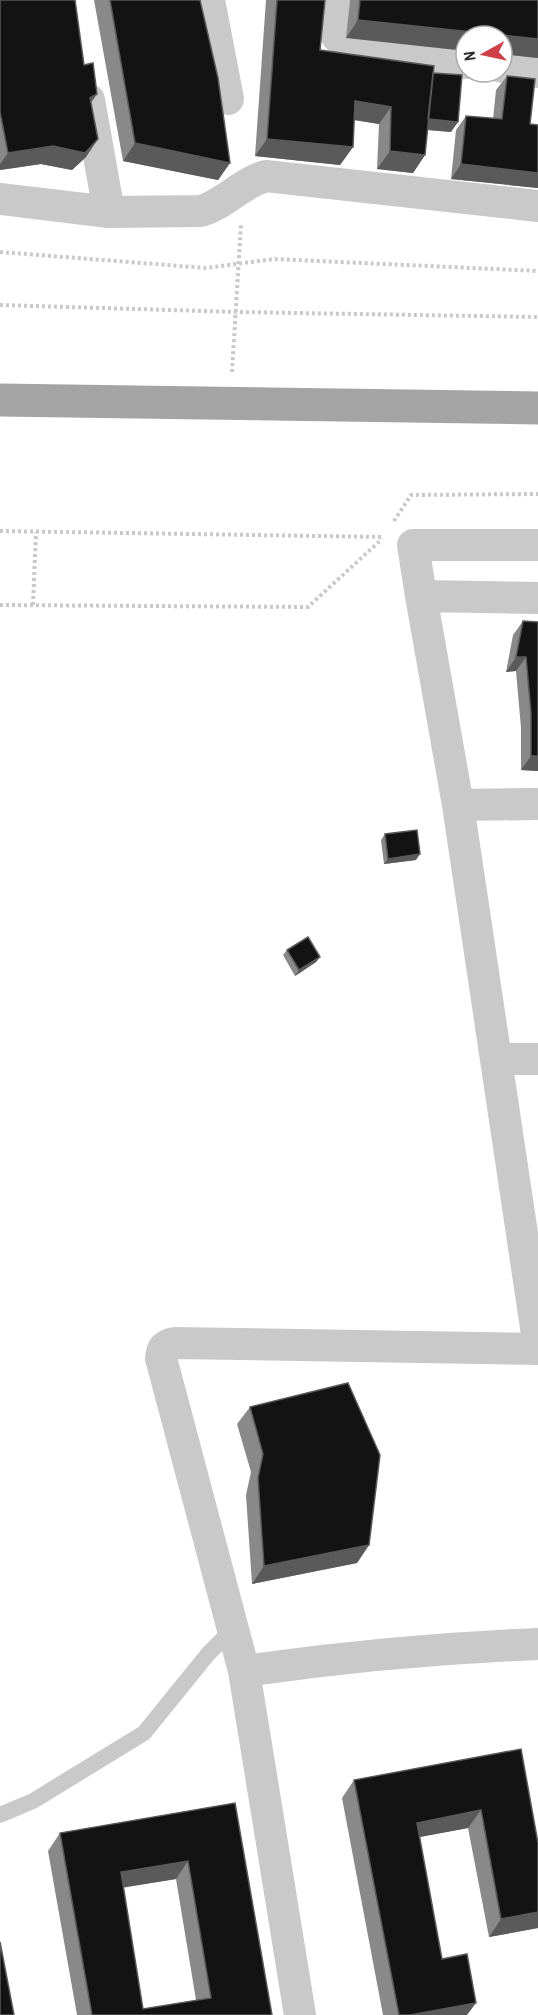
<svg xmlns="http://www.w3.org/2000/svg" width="538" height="2015" viewBox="0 0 538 2015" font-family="'Archivo Narrow',sans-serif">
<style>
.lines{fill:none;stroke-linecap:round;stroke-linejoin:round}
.path{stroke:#c9c9c9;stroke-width:4;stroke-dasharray:3 3;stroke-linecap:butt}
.service{stroke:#c9c9c9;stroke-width:16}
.minor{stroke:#c9c9c9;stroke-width:32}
.primary{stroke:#a4a4a4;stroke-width:33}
.wall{fill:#898989;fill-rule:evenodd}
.shaded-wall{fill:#5a5a5a}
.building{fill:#131313;stroke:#5a5a5a;stroke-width:1.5;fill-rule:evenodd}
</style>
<rect width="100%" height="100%" fill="#fff"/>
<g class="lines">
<path class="path" d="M 0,252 L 206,268 L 274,259 L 538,271
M 0,305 L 236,312 L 538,317
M 232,372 L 241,224
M 394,521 L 411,495 L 538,494
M 0,531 L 383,537
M 0,605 L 308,607 L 382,539
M 33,605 L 36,532"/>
<path class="service" d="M 0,1815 L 33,1801 L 144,1733 L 208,1654 L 232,1630"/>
<path class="minor" d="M 209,0 L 228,99
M 334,0 C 331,27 330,40 358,49 L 466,63
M 502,67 L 538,72
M 89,100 L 109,212
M 0,199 L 109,212 L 201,211 C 225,204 241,183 266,176 L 538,206
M 538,545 L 413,545 L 421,596 L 458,805 L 538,1341
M 421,596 L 538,598
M 458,805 L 538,804
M 496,1059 L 538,1059
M 244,1671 C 342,1657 439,1648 538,1644
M 300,2015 L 244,1671 L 161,1358 C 162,1348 165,1345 174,1343 L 538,1349"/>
<path class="primary" d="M 0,400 L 538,408"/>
</g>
<path class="wall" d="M 0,0 L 84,65 L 97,94 L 91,102 L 86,157 L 72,170 L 41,164 L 0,170 Z
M 94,0 L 200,0 L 230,163 L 218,180 L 123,161 Z
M 266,0 L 325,0 L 320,50 L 433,73 L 451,132 L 427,130 L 425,155 L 413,173 L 377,169 L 379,124 L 354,120 L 353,147 L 340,165 L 255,156 Z
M 350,0 L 538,0 L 538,58 L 502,54 L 502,36 L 346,38 Z
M 507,76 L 530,124 L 538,125 L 538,188 L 451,179 L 456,130 L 466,116 L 493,119 L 496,90 Z
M 523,621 L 538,622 L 538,771 L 521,770 L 521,728 L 516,671 L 506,672 L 513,635 Z
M 385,834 L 416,860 L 384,864 L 381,840 Z
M 287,950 L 320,957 L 316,962 L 295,976 L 283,955 Z
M 250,1407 L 369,1545 L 357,1563 L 252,1584 L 246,1495 L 251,1472 L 237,1424 Z
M 521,1749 L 538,1843 L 538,1928 L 489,1937 L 468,1828 L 419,1837 L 442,1959 L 467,2015 L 383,2015 L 342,1798 L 354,1780 Z
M 235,1803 L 272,2015 L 77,2015 L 48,1851 L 60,1833 ZM 176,1879 L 196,2000 L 143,2009 L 123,1887 Z"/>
<path class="shaded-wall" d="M 358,20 L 538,39 L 538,58 L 502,54 L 502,36 L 466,36 L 466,51 L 346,38 Z
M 97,94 L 85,111 L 90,98 Z
M 355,101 L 391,107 L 379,124 L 342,118 Z
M 425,119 L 458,122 L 451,132 L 418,129 Z
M 98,139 L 86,157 L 72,170 L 41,164 L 0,170 L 0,164 L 8,153 Z
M 267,139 L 353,147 L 340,165 L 255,156 Z
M 135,143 L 230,163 L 218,180 L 123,161 Z
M 390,151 L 425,155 L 413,173 L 377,169 Z
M 461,164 L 538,173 L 538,188 L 451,179 Z
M 516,657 L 526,657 L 516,671 L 506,672 Z
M 531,756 L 538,756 L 538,771 L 521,770 Z
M 420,854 L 416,860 L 384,864 L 388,859 Z
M 320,957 L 316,962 L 295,976 L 299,970 Z
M 369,1545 L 357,1563 L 252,1584 L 264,1566 Z
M 481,1810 L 468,1828 L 404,1840 L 417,1823 Z
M 188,1861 L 176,1879 L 109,1890 L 121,1872 Z
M 538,1912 L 538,1928 L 489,1937 L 501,1919 Z
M 476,2003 L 467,2015 L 410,2015 Z"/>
<path class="building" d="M 0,0 L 75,0 L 84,65 L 93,63 L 97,94 L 90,98 L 98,139 L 85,153 L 53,146 L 8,153 L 0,112 Z
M 110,0 L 200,0 L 218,78 L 230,163 L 135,143 Z
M 277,0 L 325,0 L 320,50 L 434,66 L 425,155 L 390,151 L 391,107 L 355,101 L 353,147 L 267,139 Z
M 360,0 L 538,0 L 538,39 L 358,20 Z
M 433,73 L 462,75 L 458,122 L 428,119 Z
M 507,76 L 535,79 L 530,124 L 538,125 L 538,173 L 461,164 L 466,116 L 502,119 Z
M 523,621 L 538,622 L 538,756 L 531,756 L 531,713 L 526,657 L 516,657 Z
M 417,830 L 420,854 L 388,859 L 385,834 Z
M 308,937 L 320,957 L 299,970 L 287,950 Z
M 348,1383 L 380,1455 L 369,1545 L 264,1566 L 258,1478 L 263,1454 L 250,1407 Z
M 521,1749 L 538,1843 L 538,1912 L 501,1919 L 481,1810 L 417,1823 L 442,1959 L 467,1954 L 476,2003 L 410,2015 L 399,2015 L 354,1780 Z
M 235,1803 L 272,2015 L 92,2015 L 60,1833 ZM 188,1861 L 211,1998 L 143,2009 L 121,1872 Z
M 0,1942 L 14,2015 L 0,2015 Z"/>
<g transform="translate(484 54) rotate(262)"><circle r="28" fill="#ffffff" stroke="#ababab" stroke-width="1.5"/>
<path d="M0-4.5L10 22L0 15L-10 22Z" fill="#cf4149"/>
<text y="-9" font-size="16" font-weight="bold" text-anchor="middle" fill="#2c2c2c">N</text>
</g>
</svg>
